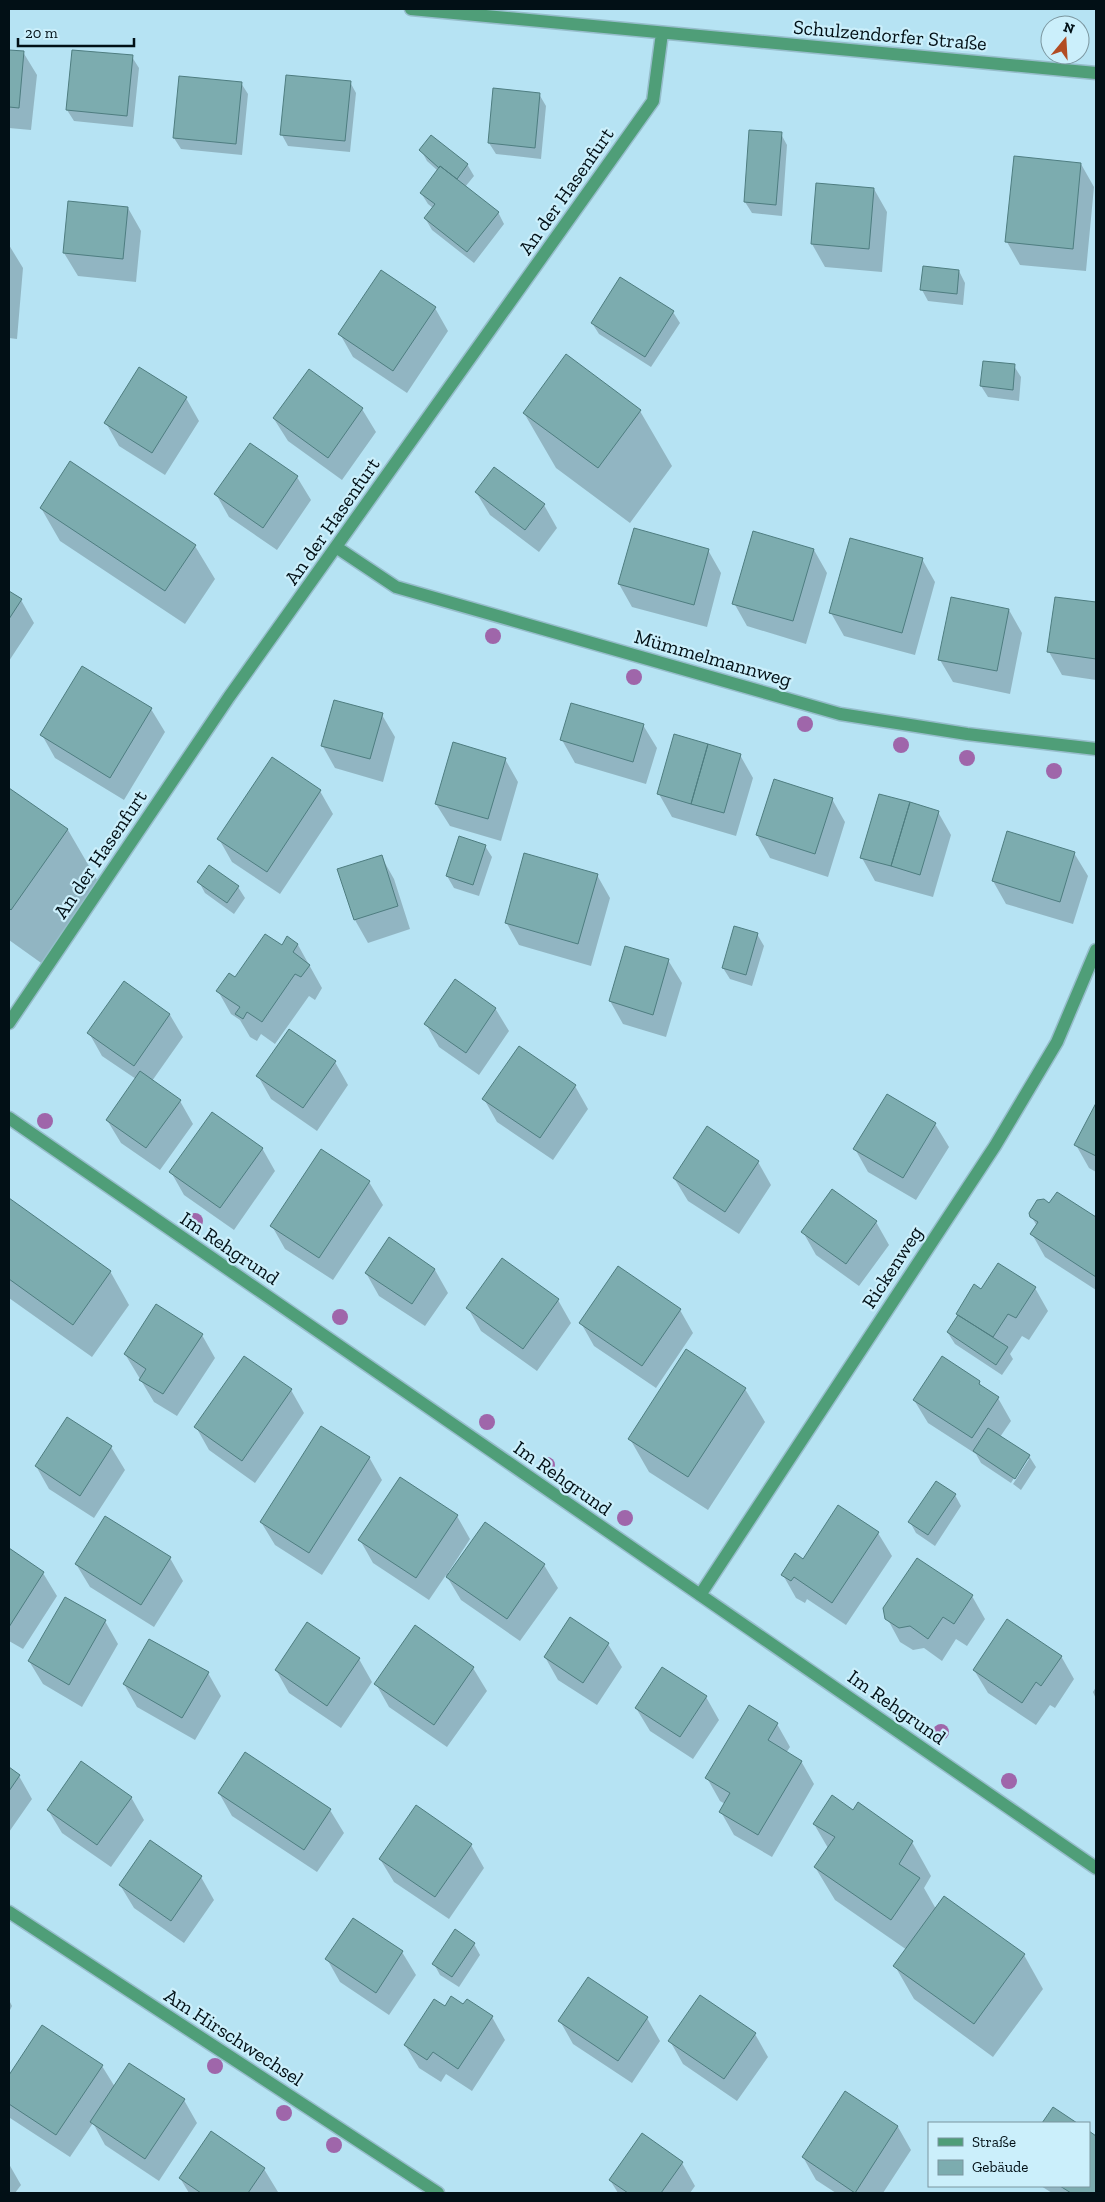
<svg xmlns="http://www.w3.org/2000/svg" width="1105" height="2202" viewBox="0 0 1105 2202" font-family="'Zilla Slab',serif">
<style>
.shadow{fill:#0003}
.building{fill:#7cacaf;stroke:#4e7d80}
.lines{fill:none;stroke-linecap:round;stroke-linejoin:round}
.minor-casing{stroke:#96bdcb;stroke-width:15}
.minor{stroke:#4f9e78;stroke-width:12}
.tree{fill:#9f66aa}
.labels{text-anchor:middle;stroke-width:4.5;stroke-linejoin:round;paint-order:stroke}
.street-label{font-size:20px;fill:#021016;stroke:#cbeffb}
</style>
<rect width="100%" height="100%" fill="#b6e3f3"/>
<path class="shadow" d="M 9,51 L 23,52 L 37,75 L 31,130 L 9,128 Z
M 132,57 L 139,68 L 133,127 L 74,121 L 67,110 Z
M 350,82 L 356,93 L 350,152 L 288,146 L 282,135 Z
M 241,83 L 248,94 L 242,155 L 181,149 L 174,138 Z
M 539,94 L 546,106 L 541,159 L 496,154 L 489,143 Z
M 781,134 L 787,145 L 782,216 L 752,213 L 745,202 Z
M 421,150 L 467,164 L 474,176 L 465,187 L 498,212 L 504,224 L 474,263 L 432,230 L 425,218 L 433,208 L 428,204 L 421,193 L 438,171 L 427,161 Z
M 1081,164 L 1094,187 L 1086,271 L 1020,265 L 1007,242 Z
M 874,189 L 887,212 L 882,272 L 825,267 L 812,244 Z
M 128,208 L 141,231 L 136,282 L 78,276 L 64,253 Z
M 9,245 L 23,268 L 17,339 L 9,338 Z
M 959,271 L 965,283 L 963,305 L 928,301 L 922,290 Z
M 435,308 L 448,331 L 407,393 L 353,357 L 340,334 Z
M 673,312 L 680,323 L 651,367 L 599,334 L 592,323 Z
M 1014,366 L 1021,377 L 1019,401 L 988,397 L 981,386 Z
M 309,371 L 362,409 L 376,432 L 342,480 L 288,441 L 274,419 Z
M 186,398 L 199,421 L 165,475 L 119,446 L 106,423 Z
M 640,411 L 672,466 L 630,523 L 556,468 L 524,413 Z
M 250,445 L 297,477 L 311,500 L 277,550 L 229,517 L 216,494 Z
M 476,492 L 544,505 L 557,528 L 539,552 L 490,515 Z
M 41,508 L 195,546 L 215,579 L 185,624 L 60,541 Z
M 708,550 L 721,573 L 707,627 L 632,607 L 619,584 Z
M 814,550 L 827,573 L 806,644 L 747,626 L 734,603 Z
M 922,559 L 935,582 L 915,655 L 844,636 L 831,613 Z
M 9,592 L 21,600 L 34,623 L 9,661 Z
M 1057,598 L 1096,604 L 1096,680 L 1062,675 L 1049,652 Z
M 1009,610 L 1022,633 L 1010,694 L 953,682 L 940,660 Z
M 83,668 L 151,709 L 165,732 L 124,800 L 55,758 L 42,735 Z
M 382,715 L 395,737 L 383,782 L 335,768 L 322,745 Z
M 643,725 L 657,748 L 646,784 L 575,763 L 562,740 Z
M 740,755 L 753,778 L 736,836 L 672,817 L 659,794 Z
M 272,759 L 320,791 L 333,814 L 280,894 L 232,862 L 219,839 Z
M 505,759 L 518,782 L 501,841 L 450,826 L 436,804 Z
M 9,789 L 68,830 L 100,885 L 44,965 L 9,940 Z
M 832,799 L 845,822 L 828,877 L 770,858 L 757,835 Z
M 938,812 L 951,835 L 933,897 L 875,881 L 862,858 Z
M 485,846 L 492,857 L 479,896 L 454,888 L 447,876 Z
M 1074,853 L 1088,876 L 1073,924 L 1006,904 L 993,881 Z
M 381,856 L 394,879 L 410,929 L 368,943 L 355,920 L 339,870 Z
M 597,875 L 610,898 L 591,966 L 519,945 L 506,922 Z
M 199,882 L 238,887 L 245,898 L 234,914 L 205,893 Z
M 757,934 L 764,946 L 752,986 L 730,979 L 723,968 Z
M 288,938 L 298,945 L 322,988 L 315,1000 L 309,996 L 275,1044 L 261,1034 L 257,1041 L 250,1037 L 240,1020 L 231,1014 L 218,991 L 282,947 Z
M 668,960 L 682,983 L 666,1037 L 623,1024 L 610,1001 Z
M 495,1008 L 509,1031 L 479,1075 L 439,1047 L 426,1024 Z
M 170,1015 L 183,1037 L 152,1081 L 180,1101 L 193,1124 L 160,1170 L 121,1143 L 107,1120 L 136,1079 L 102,1056 L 89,1033 Z
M 335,1062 L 348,1085 L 317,1131 L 271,1099 L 258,1076 Z
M 575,1086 L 588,1109 L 553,1160 L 497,1122 L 484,1099 Z
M 887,1095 L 935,1124 L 949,1147 L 916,1200 L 868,1172 L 855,1149 Z
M 1096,1106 L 1096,1172 L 1089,1168 L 1076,1145 Z
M 262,1148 L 275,1171 L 234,1230 L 184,1195 L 171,1172 Z
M 758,1162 L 771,1185 L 739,1234 L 688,1201 L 674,1178 Z
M 369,1182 L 383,1205 L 333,1280 L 285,1249 L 272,1226 Z
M 1057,1193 L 1096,1218 L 1096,1290 L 1045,1257 L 1032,1234 L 1037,1226 L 1031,1216 L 1050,1205 Z
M 9,1200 L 110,1271 L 129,1305 L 92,1357 L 9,1298 Z
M 876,1222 L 889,1245 L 859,1286 L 816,1255 L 803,1232 Z
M 435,1270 L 448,1293 L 425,1326 L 379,1296 L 366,1273 Z
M 1035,1288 L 1048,1311 L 1029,1340 L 1022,1336 L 1010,1354 L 1013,1359 L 1002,1375 L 955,1344 L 948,1333 L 981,1291 Z
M 558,1300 L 571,1323 L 537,1371 L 481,1331 L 468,1308 Z
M 680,1310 L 693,1333 L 656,1388 L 594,1346 L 581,1323 Z
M 202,1335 L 215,1358 L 177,1416 L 154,1402 L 125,1354 Z
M 979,1382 L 982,1387 L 998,1398 L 1011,1421 L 1000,1437 L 1029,1456 L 1036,1467 L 1021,1490 L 1013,1484 L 1029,1459 L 1026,1459 L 1011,1483 L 981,1463 L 976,1454 L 928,1423 L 914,1400 Z
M 745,1389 L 765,1422 L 708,1510 L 649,1472 L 630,1439 Z
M 291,1390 L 304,1413 L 255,1483 L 209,1450 L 196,1427 Z
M 111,1447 L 125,1470 L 94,1518 L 49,1489 L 36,1466 Z
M 369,1457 L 382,1480 L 322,1575 L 275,1545 L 261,1522 Z
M 955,1495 L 961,1506 L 935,1546 L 916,1533 L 910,1522 Z
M 457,1516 L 470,1539 L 448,1573 L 544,1565 L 558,1588 L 520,1641 L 461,1600 L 446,1575 L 429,1600 L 373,1563 L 360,1540 Z
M 878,1533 L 892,1556 L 846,1625 L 807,1599 L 805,1603 L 796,1598 L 783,1575 L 803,1560 Z
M 9,1549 L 43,1573 L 57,1596 L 23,1649 L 9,1641 Z
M 170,1558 L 183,1581 L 154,1627 L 90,1587 L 76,1564 Z
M 972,1596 L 985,1619 L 967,1646 L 956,1639 L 942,1661 L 924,1648 L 913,1650 L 900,1642 L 887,1618 Z
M 105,1621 L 118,1644 L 82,1707 L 43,1684 L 29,1661 Z
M 608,1644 L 622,1667 L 597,1705 L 558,1680 L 545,1657 Z
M 1061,1656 L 1074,1679 L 1055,1708 L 1050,1705 L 1036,1725 L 988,1693 L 974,1670 Z
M 359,1659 L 372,1682 L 341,1728 L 289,1693 L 276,1670 Z
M 473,1668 L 487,1691 L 447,1747 L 389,1707 L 376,1684 Z
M 208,1673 L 221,1696 L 195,1740 L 137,1707 L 124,1684 Z
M 1096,1687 L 1096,1699 L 1093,1692 Z
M 706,1697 L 719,1720 L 693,1759 L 650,1731 L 636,1708 Z
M 777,1724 L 790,1747 L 786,1753 L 801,1761 L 814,1784 L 772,1857 L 734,1835 L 721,1812 L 725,1804 L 720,1801 L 707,1778 Z
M 245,1754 L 330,1810 L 344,1833 L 317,1872 L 232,1816 L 219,1793 Z
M 9,1769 L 19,1776 L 32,1799 L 9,1832 Z
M 131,1797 L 144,1820 L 111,1867 L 62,1833 L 48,1810 Z
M 854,1812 L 912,1842 L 931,1876 L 924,1888 L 936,1909 L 1024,1955 L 1043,1989 L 993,2057 L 914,1999 L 895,1966 L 907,1950 L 835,1900 L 815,1867 L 828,1848 L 814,1824 Z
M 150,1842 L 201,1877 L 214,1900 L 184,1943 L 134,1908 L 120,1885 Z
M 471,1845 L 484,1868 L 449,1919 L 394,1882 L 380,1859 Z
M 353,1920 L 402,1952 L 416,1975 L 389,2015 L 340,1982 L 327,1959 Z
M 474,1944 L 480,1955 L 459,1987 L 440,1975 L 434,1964 Z
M 9,2000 L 12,2006 L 9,2012 Z
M 464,2006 L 492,2017 L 505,2040 L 472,2091 L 446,2074 L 441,2082 L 419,2068 L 405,2045 L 445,2008 Z
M 647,2018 L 660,2041 L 632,2083 L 573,2044 L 560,2021 Z
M 43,2026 L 102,2066 L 115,2087 L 184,2100 L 197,2123 L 159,2181 L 105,2145 L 93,2123 L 70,2157 L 10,2118 L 9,2077 Z
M 755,2034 L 768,2057 L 737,2101 L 683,2064 L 670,2041 Z
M 845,2093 L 898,2127 L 911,2150 L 883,2193 L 836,2193 L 816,2180 L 803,2157 Z
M 1089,2132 L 1096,2137 L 1096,2193 L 1052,2193 L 1041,2186 L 1089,2186 Z
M 682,2163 L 695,2186 L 690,2193 L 618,2193 L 610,2180 Z
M 9,2164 L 21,2185 L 15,2193 L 9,2193 Z
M 264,2169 L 278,2192 L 276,2193 L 189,2193 L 180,2178 Z"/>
<path class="building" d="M 9,50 L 24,51 L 19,108 L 9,107 Z
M 72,50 L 133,55 L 127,116 L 66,110 Z
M 286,75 L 351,81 L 345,141 L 280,135 Z
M 179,76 L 242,82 L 236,144 L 173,138 Z
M 493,88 L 540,93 L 535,148 L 488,143 Z
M 749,130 L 782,132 L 776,205 L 744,202 Z
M 431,135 L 468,164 L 457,179 L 440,166 L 439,168 L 419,150 Z
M 1014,156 L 1081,163 L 1073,249 L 1005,242 Z
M 440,166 L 499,212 L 467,252 L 424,218 L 435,204 L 420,193 Z
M 816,183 L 874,188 L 869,249 L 811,244 Z
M 68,201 L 128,207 L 123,259 L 63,253 Z
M 923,266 L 959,270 L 957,294 L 920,290 Z
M 381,270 L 436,307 L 393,371 L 338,334 Z
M 620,277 L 674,311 L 645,357 L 591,323 Z
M 566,354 L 641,410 L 598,468 L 523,413 Z
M 983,361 L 1015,364 L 1013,390 L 980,386 Z
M 139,367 L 187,397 L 152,453 L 104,423 Z
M 309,369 L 363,408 L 328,458 L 273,418 Z
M 250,443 L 298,476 L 263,528 L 214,494 Z
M 70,461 L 196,545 L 165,591 L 40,508 Z
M 494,467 L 545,504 L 525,530 L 475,492 Z
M 634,528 L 709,549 L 694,605 L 618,584 Z
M 753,531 L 814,549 L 793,621 L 732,604 Z
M 850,538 L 923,558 L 902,633 L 829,613 Z
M 9,591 L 22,599 L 9,619 Z
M 951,597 L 1009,609 L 997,671 L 938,660 Z
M 1055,597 L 1096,602 L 1096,659 L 1047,652 Z
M 82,666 L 152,708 L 110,778 L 40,735 Z
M 334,700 L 383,713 L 370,759 L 321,746 Z
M 571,703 L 644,724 L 633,762 L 560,740 Z
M 674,734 L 708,744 L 691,804 L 657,794 Z
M 453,742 L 506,758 L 488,819 L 435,804 Z
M 708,744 L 741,754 L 724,813 L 691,804 Z
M 272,757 L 321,790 L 267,872 L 217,839 Z
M 774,779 L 833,798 L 815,854 L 756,835 Z
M 9,788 L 68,829 L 11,910 L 9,908 Z
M 879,794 L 910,802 L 891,866 L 860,858 Z
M 910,802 L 939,811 L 920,875 L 891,866 Z
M 1007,831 L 1075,852 L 1060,902 L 992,881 Z
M 459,836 L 486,845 L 473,885 L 446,876 Z
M 524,853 L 598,874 L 578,944 L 505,923 Z
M 382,855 L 398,906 L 354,920 L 337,869 Z
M 209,865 L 239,886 L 227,903 L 197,882 Z
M 734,926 L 758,933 L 746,975 L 722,968 Z
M 265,934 L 282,945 L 287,936 L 298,944 L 293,952 L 310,965 L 301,977 L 295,974 L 262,1022 L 247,1012 L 243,1019 L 235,1014 L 240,1007 L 216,991 L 229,973 L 235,977 Z
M 625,946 L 669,959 L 653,1015 L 609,1001 Z
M 455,979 L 496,1008 L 466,1053 L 424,1024 Z
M 124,981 L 170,1014 L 134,1066 L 87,1033 Z
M 289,1029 L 336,1061 L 303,1108 L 256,1076 Z
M 519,1046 L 576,1085 L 540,1138 L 482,1099 Z
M 140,1071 L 181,1100 L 146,1148 L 106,1120 Z
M 887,1094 L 936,1123 L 903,1178 L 853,1149 Z
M 1096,1103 L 1096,1156 L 1074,1145 Z
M 212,1112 L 263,1148 L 220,1208 L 169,1172 Z
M 707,1126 L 759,1161 L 725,1212 L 673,1178 Z
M 321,1149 L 370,1181 L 319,1258 L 270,1226 Z
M 832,1189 L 877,1221 L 846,1264 L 801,1232 Z
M 1057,1192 L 1096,1217 L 1096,1277 L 1030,1234 L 1038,1222 L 1030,1217 L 1029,1213 L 1037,1200 L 1044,1199 L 1049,1203 Z
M 9,1198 L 111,1271 L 73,1325 L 9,1279 Z
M 389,1237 L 435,1269 L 412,1304 L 365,1273 Z
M 502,1258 L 559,1299 L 523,1349 L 466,1308 Z
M 998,1263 L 1036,1287 L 1016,1318 L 1008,1314 L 993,1337 L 956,1314 L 974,1284 L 981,1289 Z
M 618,1266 L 681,1309 L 642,1366 L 579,1323 Z
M 156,1304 L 203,1334 L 163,1394 L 139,1380 L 146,1369 L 124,1354 Z
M 958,1315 L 1008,1347 L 996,1365 L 947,1332 Z
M 686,1349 L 746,1388 L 688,1477 L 628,1439 Z
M 244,1356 L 292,1389 L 242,1461 L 194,1427 Z
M 942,1356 L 980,1381 L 979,1384 L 999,1397 L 972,1438 L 913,1400 Z
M 67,1417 L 112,1446 L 80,1496 L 35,1466 Z
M 321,1426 L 370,1457 L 309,1553 L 260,1522 Z
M 988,1428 L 1030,1455 L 1015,1479 L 973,1451 Z
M 400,1477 L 458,1515 L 416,1578 L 358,1540 Z
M 936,1481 L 956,1494 L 928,1535 L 908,1522 Z
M 838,1505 L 879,1532 L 832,1603 L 794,1577 L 791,1581 L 781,1575 L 795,1553 L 803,1559 Z
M 105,1516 L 171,1557 L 141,1605 L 75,1564 Z
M 485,1522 L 545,1564 L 507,1619 L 446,1577 Z
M 9,1548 L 44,1572 L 9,1627 Z
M 917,1558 L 973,1595 L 954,1624 L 943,1617 L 928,1639 L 910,1626 L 899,1628 L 885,1619 L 883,1608 Z
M 65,1597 L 106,1620 L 69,1685 L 28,1661 Z
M 570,1617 L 609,1643 L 583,1683 L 544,1657 Z
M 1007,1619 L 1062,1656 L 1041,1686 L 1036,1682 L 1022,1703 L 973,1670 Z
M 307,1622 L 360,1658 L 327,1706 L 275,1670 Z
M 415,1625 L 474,1667 L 434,1725 L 374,1684 Z
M 149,1639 L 209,1672 L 182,1718 L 123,1684 Z
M 662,1667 L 707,1696 L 680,1737 L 635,1708 Z
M 749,1705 L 778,1723 L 768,1740 L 802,1761 L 758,1835 L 719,1812 L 730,1793 L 705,1778 Z
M 245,1752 L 331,1809 L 304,1850 L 218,1793 Z
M 81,1761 L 132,1797 L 97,1845 L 47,1810 Z
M 9,1767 L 20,1775 L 9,1791 Z
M 832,1795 L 853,1810 L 858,1802 L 913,1841 L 899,1864 L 920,1878 L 891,1920 L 814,1867 L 835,1837 L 813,1824 Z
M 416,1805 L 472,1844 L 435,1897 L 379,1859 Z
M 150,1840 L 202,1876 L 171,1921 L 119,1885 Z
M 944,1896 L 1025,1954 L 974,2024 L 893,1966 Z
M 353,1918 L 403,1951 L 376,1993 L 325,1959 Z
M 455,1929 L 475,1943 L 452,1977 L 432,1964 Z
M 588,1977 L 648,2017 L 618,2061 L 558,2021 Z
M 700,1995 L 756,2033 L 724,2079 L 668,2041 Z
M 451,1996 L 463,2004 L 467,1999 L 493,2016 L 458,2069 L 433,2052 L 427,2060 L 404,2045 L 434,1999 L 445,2006 Z
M 42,2025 L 103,2065 L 56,2135 L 9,2104 L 9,2075 Z
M 129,2063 L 185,2099 L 145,2159 L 90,2122 Z
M 845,2091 L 898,2126 L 855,2193 L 802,2157 Z
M 1053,2107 L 1077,2123 L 1042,2123 Z
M 211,2131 L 265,2168 L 248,2193 L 201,2193 L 179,2178 Z
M 1089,2131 L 1096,2136 L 1096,2193 L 1071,2193 L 1060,2186 L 1089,2186 Z
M 642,2133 L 683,2162 L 661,2193 L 628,2193 L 609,2180 Z"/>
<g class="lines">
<g class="minor-casing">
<path id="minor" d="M 411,9 L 1096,73
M 336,547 L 396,587 L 840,714 L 967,734 L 1096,749
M 9,1023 L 229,697 L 653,101 L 662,33
M 9,1118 L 1096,1868
M 700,1595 L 995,1146 L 1057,1042 L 1096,950
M 9,1912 L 438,2193"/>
</g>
<use href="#minor" class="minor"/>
</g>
<g class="tree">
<circle cx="493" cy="636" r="8"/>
<circle cx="634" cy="677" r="8"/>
<circle cx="805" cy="724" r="8"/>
<circle cx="901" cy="745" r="8"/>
<circle cx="967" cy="758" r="8"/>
<circle cx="1054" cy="771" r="8"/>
<circle cx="45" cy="1121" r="8"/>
<circle cx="195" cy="1221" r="8"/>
<circle cx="340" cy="1317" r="8"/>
<circle cx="487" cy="1422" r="8"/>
<circle cx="547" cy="1465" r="8"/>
<circle cx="625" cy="1518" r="8"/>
<circle cx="941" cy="1732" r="8"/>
<circle cx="1009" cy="1781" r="8"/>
<circle cx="215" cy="2066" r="8"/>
<circle cx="284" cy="2113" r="8"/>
<circle cx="334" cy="2145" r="8"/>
</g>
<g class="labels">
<g class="street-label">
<text transform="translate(890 35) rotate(5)" y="7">Schulzendorfer Straße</text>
<text transform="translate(566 191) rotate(-55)" y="7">An der Hasenfurt</text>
<text transform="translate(332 521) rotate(-55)" y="7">An der Hasenfurt</text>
<text transform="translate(713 658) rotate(16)" y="7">Mümmelmannweg</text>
<text transform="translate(100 854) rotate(-56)" y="7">An der Hasenfurt</text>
<text transform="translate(230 1248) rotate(34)" y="7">Im Rehgrund</text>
<text transform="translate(892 1267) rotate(-57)" y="7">Rickenweg</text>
<text transform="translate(563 1478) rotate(35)" y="7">Im Rehgrund</text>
<text transform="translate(897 1707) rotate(35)" y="7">Im Rehgrund</text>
<text transform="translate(234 2037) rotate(33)" y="7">Am Hirschwechsel</text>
</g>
</g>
<rect width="1105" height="2202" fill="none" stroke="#021016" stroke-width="20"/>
<rect x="928" y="2122" width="162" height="65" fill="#cbeffb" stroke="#7b969f"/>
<rect x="938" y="2138" width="25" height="8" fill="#4f9e78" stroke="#7b969f"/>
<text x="972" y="2147" font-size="15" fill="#021016">Straße</text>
<rect x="938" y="2160" width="25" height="15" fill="#7cacaf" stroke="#7b969f"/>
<text x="972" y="2172" font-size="15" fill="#021016">Gebäude</text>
<g transform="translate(1065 40) rotate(18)"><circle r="24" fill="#cbeffb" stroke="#7b969f"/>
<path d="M0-4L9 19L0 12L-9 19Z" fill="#b24c22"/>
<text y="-8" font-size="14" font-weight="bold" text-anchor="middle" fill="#021016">N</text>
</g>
<path d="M18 38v8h116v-8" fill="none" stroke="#021016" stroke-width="2.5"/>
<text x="25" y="38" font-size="15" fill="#021016" stroke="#cbeffb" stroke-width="4" paint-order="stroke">20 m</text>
</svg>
